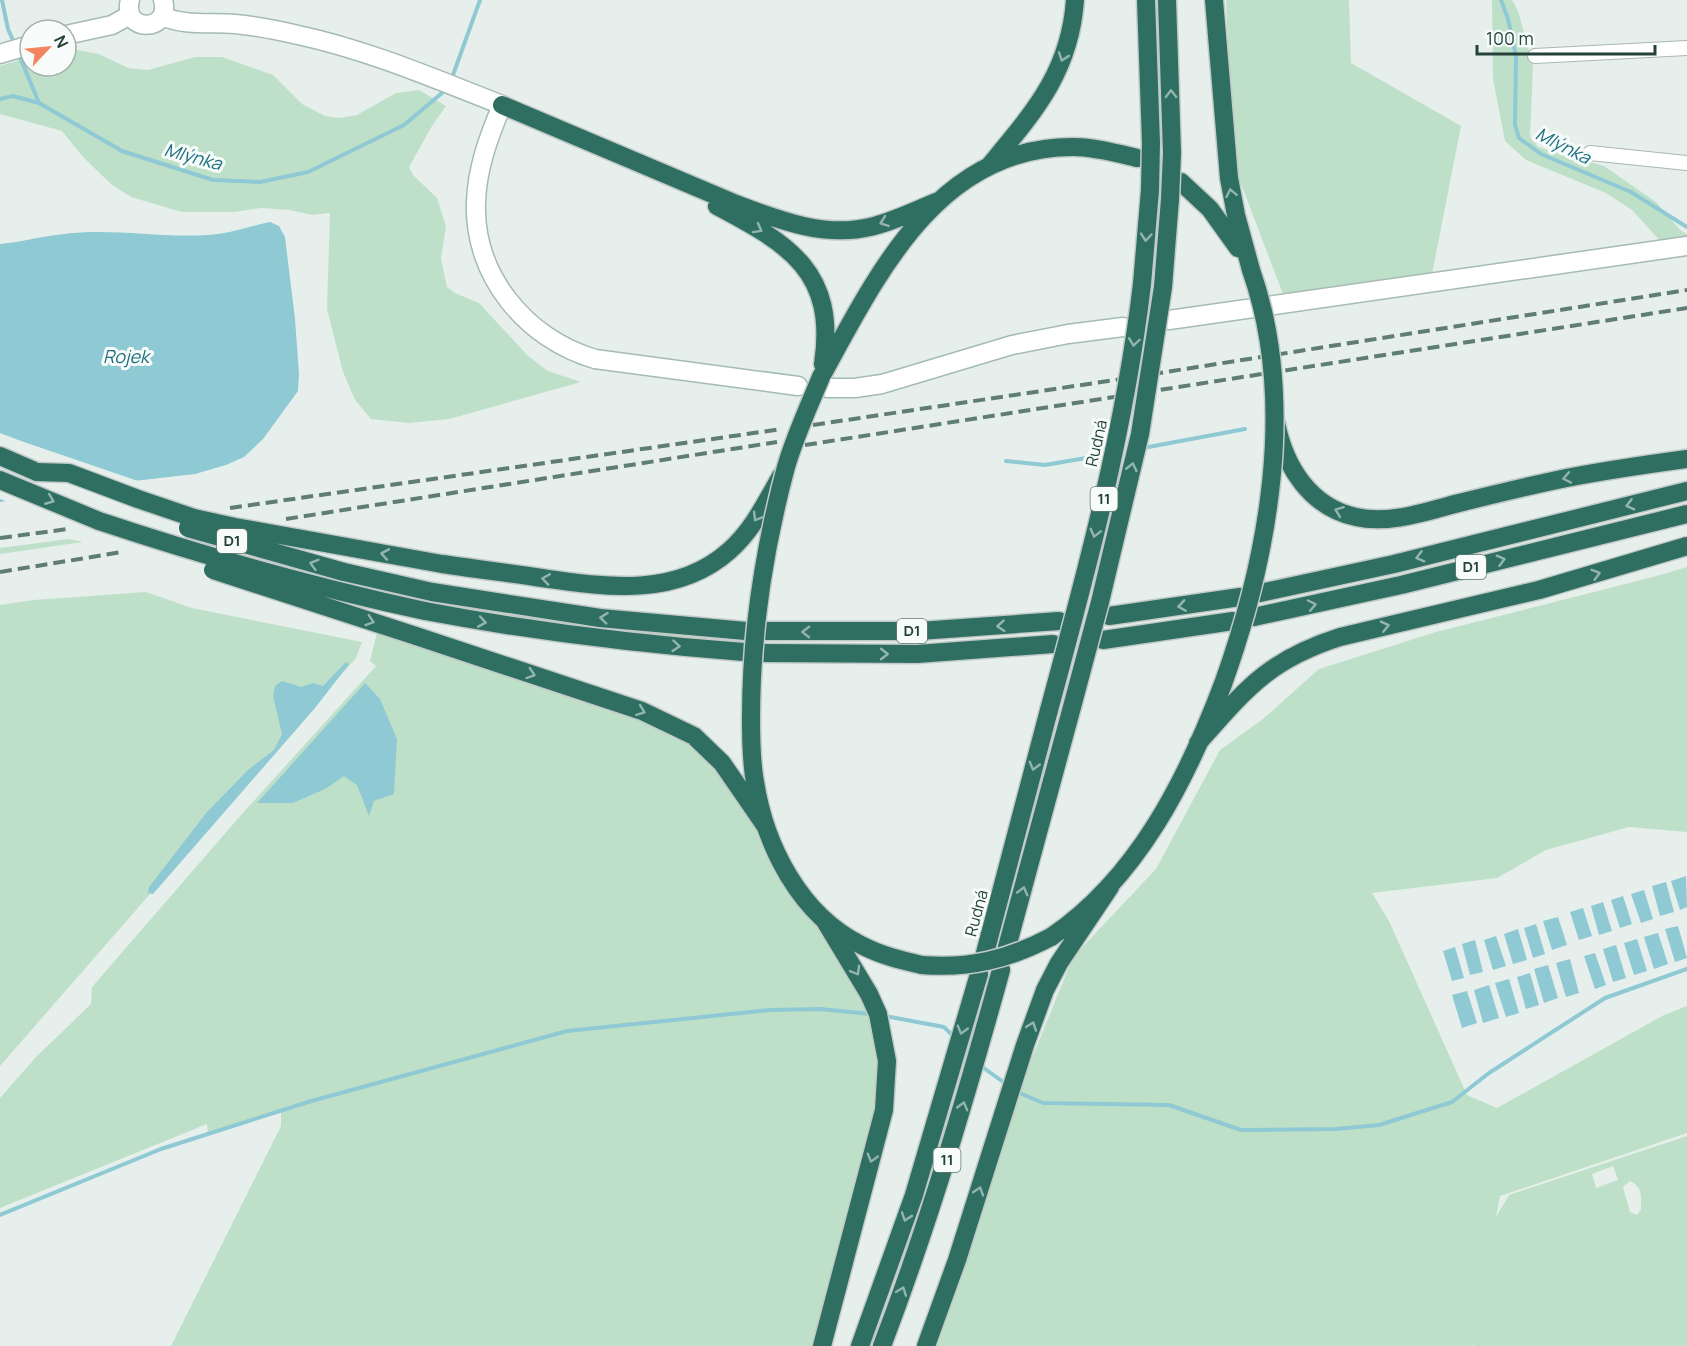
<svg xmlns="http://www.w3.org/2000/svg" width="1687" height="1346" viewBox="0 0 1687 1346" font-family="Manrope,sans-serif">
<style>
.green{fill:#bfe0c8;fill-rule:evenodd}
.water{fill:#8ec9d4}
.pier{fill:#e6efeb}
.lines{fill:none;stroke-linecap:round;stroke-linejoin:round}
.stream{stroke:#8ec9d4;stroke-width:4}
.street-casing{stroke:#a8b8b2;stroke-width:16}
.secondary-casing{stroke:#a4bbb3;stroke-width:21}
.highway-casing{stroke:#c2cac8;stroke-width:21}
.street{stroke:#fff;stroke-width:14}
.secondary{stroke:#fff;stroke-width:18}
.highway{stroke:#2f6f62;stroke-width:18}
.rail{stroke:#5f7d75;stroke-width:4;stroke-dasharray:12 6;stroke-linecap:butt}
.highway-bridge-casing{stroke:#c2cac8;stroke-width:21;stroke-linecap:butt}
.highway-bridge{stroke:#2f6f62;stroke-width:18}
.oneway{stroke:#93b5ae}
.labels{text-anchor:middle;stroke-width:6;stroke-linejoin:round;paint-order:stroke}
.shield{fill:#f7fbf9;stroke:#637a73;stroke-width:1.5}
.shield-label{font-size:15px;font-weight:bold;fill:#24423a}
.street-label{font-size:16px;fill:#24423a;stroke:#f7fbf9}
.water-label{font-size:18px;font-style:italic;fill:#1c6f80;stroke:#f7fbf9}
</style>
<rect width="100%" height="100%" fill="#e6efeb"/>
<path class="green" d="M 1226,0 L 1349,0 L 1351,63 L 1461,126 L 1432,274 L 1283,294 L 1238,176 L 1230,96 Z
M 1492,0 L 1512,0 L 1518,11 L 1533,65 L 1530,137 L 1538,147 L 1604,166 L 1656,202 L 1680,230 L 1687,234 L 1687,252 L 1675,257 L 1632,210 L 1606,193 L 1526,160 L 1505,141 L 1493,79 Z
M 66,48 L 99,54 L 128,68 L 148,70 L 195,57 L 222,57 L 273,75 L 302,104 L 325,116 L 339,118 L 357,115 L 396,93 L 419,90 L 446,106 L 432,126 L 409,167 L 413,175 L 437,198 L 446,226 L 441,259 L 447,287 L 455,293 L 479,303 L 528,356 L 548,371 L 581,382 L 449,419 L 409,423 L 371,419 L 355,400 L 343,372 L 327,309 L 330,213 L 312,215 L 290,210 L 261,208 L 234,212 L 182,212 L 131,197 L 112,185 L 83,157 L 62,131 L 0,114 L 0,66 L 30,57 L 30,66 L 66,66 Z
M 69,539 L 83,542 L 0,554 L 0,548 Z
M 1687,567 L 1687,832 L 1629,827 L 1546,850 L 1497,878 L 1372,893 L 1389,921 L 1467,1095 L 1497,1108 L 1664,1015 L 1687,1006 L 1687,1133 L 1500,1196 L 1496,1217 L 1509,1195 L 1687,1136 L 1687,1346 L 1474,1346 L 1474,1342 L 1473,1346 L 934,1346 L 943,1327 L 1028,1068 L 1073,957 L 1156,869 L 1220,750 L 1263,719 L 1319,669 L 1436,632 L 1653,577 ZM 1613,1166 L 1618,1180 L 1596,1188 L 1592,1174 ZM 1630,1181 C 1643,1187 1641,1198 1641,1210 L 1637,1215 L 1630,1212 L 1623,1187 Z
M 146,592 L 192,608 L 362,642 L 356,658 L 0,1066 L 0,605 L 34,600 Z
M 377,633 L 416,636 L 694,736 L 856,970 L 887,1061 L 822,1346 L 171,1346 L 281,1126 L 281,1111 L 208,1134 L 207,1124 L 0,1208 L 0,1098 L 36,1057 L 91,1004 L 92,987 L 241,815 L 376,666 L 370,661 Z"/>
<path class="water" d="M 270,222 L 279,226 L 285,237 L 295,319 L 299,374 L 298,391 L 263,439 L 244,457 L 226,465 L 195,474 L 108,484 L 80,481 L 56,494 L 0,502 L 0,244 C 22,242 42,236 64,234 C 111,228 159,238 207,235 C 229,234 249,226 270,222 Z
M 346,662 L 349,664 L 315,708 L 153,894 L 148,893 L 149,887 L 207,812 L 249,769 L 274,750 L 282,734 L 273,696 L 275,686 L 282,681 L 301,687 L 313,683 L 323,686 Z
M 365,683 L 380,699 L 397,739 L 394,794 L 374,801 L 369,816 L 357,785 L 344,776 L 325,789 L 293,803 L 257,803 Z
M 1686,876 L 1687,907 L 1680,910 L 1671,881 Z
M 1666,882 L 1674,912 L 1660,916 L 1652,886 Z
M 1644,890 L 1653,919 L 1641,923 L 1631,894 Z
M 1623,896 L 1632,924 L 1620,928 L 1611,900 Z
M 1603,902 L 1612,931 L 1599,935 L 1591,906 Z
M 1583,908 L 1592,936 L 1579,940 L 1570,912 Z
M 1558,917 L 1567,945 L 1552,950 L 1543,921 Z
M 1536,924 L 1545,954 L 1533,958 L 1524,928 Z
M 1678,926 L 1687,958 L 1675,962 L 1665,929 Z
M 1518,929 L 1527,960 L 1513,964 L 1504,934 Z
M 1658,933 L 1668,964 L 1654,969 L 1644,937 Z
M 1496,936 L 1506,966 L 1493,970 L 1484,940 Z
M 1637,939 L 1647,971 L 1634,975 L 1624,943 Z
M 1475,940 L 1483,972 L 1470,975 L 1462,944 Z
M 1616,945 L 1626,978 L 1613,982 L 1603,949 Z
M 1455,947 L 1464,978 L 1452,981 L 1443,951 Z
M 1595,953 L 1606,985 L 1595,989 L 1584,956 Z
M 1570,959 L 1579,993 L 1566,997 L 1556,963 Z
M 1548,965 L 1558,998 L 1544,1003 L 1534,969 Z
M 1530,973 L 1539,1005 L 1526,1009 L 1517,977 Z
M 1509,979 L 1519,1013 L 1506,1017 L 1495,983 Z
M 1489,985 L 1499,1018 L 1483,1023 L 1474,990 Z
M 1467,991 L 1477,1023 L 1462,1028 L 1452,995 Z"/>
<path class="pier" d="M 0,433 L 21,441 L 147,484 L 108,487 L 81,485 L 57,497 L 11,503 L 0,499 Z"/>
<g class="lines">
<path class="stream" d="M 2,0 L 8,29 L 15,45
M 1501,0 L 1508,19 L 1516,56 L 1515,125 L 1519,138 L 1541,154 L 1631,192 L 1687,227
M 19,55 L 39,103
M 453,75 L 480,0
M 0,99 L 13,96 L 39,103 L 122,151 L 213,180 L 260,182 L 308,172 L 404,125 L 442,93
M 1143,448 L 1245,429
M 1006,461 L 1045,465 L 1109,454
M 885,1016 L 944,1027 L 955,1038
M 981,1066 L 1006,1084
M 1017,1092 L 1043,1103 L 1169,1105 L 1241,1130 L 1336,1129 L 1379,1125 L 1452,1102 L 1489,1073 L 1605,998 L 1687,969
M 0,1215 L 161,1149 L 308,1102 L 567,1031 L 770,1010 L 820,1009 L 871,1014"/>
<g class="street-casing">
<path id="street" d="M 1535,56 L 1687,48
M 1590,153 L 1687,163"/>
</g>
<g class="secondary-casing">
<path id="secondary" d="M 130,0 C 121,33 172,33 163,0
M 162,16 C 184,26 211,22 235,24 C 256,26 277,30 298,35 C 368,50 435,79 502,105 C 489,136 477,168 476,202 C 473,275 526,339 595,359 L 798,386
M 66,35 L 112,25 L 130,15
M 0,54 L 30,45
M 1169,320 L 1687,246
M 827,388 L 855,388 L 882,384 L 1012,345 L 1068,334 L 1123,327"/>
</g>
<g class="highway-casing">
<path id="highway" d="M 1146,0 L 1151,143
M 1167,0 L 1172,153
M 1214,0 L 1229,178 L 1236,215 L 1251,270
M 502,105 L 736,204 C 779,220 824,238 870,227 C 893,222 916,210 939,201
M 990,165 C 1034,112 1070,72 1075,0
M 1181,182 L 1210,209 L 1238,248
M 717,206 C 789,244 837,272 823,364
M 1142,284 L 1150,190
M 1163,287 L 1170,199
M 821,377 C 877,275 938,146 1074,147 C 1095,147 1116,153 1137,158
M 1276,423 C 1285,467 1310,507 1356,517 C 1389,525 1427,511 1459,503 C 1491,495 1524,487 1557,480 C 1600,471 1643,465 1687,459
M 0,456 L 37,472
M 0,480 L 99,521
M 442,564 C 476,569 509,573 542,578 C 606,587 676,598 729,551 C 753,530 766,502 781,476
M 432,592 L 600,618 L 746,631
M 1260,593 L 1394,564 L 1687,491
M 425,611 C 531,631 637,644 744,652
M 1109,616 L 1240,597
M 1254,617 L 1401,585 L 1687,514
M 765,631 L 919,631 L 1059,621
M 416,636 L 642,711 L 694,736 L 722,763 L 766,827
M 1103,640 L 1233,621
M 763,653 L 917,654 L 1053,644
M 751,718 C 751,739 751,761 755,782 C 765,846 800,915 861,945 C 880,955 900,960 922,965
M 1198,743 C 1246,689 1268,660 1340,637 L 1539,590 L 1687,546
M 1051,937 C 1138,878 1187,779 1223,684
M 1007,947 L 1072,707
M 985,953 L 1049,710
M 822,1346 L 884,1110 L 887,1061 L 878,1014 L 869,994 L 825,921
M 860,1346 L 914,1195 L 979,974
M 882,1346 C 929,1223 966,1097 1001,970
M 926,1346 L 957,1260 L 1025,1045 L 1045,990 L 1059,963 L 1110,887"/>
</g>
<use href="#street" class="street"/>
<use href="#secondary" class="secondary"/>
<use href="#highway" class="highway"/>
<path class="rail" d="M 813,425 L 1115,380 L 1687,290
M 805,445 L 1687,308
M 230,508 L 782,429
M 286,519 L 777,442
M 0,538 L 68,529
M 0,572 L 122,552"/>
<g class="highway-bridge-casing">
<path id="highway-bridge" d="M 1150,190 L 1151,143
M 1170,199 L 1172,153
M 37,472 L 69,473 L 138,499 L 194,518 L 235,527 L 442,564
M 99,521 C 207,557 314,587 425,611
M 188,528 L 344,572 L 432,592
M 213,570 L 416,636
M 1223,684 C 1269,556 1297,401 1251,270
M 1072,707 L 1100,602 L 1140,434 L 1163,287
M 1049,710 C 1087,570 1125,429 1142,284
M 751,718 C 751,633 764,549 786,467 C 795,436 809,406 821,377
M 922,965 C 969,969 1009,959 1051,937"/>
</g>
<use href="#highway-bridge" class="highway-bridge"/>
</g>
<defs><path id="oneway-chevron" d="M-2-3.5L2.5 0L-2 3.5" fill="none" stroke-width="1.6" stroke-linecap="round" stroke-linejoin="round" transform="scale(1.5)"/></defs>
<g class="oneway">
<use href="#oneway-chevron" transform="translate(1063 57) rotate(109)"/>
<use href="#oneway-chevron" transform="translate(1171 94) rotate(-91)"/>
<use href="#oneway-chevron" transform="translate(1231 193) rotate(-101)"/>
<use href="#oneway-chevron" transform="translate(884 222) rotate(160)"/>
<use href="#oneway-chevron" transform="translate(758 229) rotate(29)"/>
<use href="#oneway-chevron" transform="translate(1146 237) rotate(95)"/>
<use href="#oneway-chevron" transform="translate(1134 342) rotate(98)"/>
<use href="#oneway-chevron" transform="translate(1132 467) rotate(-77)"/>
<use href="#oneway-chevron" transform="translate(1567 478) rotate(169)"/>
<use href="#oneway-chevron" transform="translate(50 500) rotate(22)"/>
<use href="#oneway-chevron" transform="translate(1630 505) rotate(166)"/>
<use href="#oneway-chevron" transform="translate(1339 511) rotate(-159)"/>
<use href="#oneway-chevron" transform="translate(757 517) rotate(121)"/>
<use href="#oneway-chevron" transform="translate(1095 533) rotate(104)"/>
<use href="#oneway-chevron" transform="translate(385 554) rotate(-170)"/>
<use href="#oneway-chevron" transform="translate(1420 557) rotate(166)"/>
<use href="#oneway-chevron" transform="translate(1501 560) rotate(-14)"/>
<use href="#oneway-chevron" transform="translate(314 564) rotate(-164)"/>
<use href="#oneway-chevron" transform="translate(1596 574) rotate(-16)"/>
<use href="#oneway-chevron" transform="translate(546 579) rotate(-172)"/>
<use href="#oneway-chevron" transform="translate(1312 605) rotate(-12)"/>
<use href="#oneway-chevron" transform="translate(1182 606) rotate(171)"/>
<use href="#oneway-chevron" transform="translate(604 618) rotate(-174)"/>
<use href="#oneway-chevron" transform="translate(370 621) rotate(18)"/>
<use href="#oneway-chevron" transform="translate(482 622) rotate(10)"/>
<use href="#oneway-chevron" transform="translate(1001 626) rotate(176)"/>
<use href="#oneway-chevron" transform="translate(1385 626) rotate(-13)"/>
<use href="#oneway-chevron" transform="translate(806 632) rotate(-179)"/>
<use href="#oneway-chevron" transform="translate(676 646) rotate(5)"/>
<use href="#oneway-chevron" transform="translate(884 654)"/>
<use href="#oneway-chevron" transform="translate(531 674) rotate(18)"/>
<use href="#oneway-chevron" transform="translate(641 711) rotate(21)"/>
<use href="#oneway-chevron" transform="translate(1034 766) rotate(105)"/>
<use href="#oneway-chevron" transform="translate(1023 891) rotate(-75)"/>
<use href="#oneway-chevron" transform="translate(856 971) rotate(60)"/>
<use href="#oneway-chevron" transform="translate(1032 1026) rotate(-70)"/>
<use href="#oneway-chevron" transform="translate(962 1030) rotate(106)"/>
<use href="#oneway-chevron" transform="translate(963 1106) rotate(-74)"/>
<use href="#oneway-chevron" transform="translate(872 1158) rotate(106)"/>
<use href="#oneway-chevron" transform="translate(979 1191) rotate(-72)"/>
<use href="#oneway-chevron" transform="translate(906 1217) rotate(109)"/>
<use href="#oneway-chevron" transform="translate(902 1291) rotate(-70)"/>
</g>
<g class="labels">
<g class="shield">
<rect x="1090.5" y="487" width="27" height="24" rx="4.5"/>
<rect x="217" y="529" width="30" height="24" rx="4.5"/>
<rect x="1456" y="555" width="30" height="24" rx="4.5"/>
<rect x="897" y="619" width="30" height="24" rx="4.5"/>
<rect x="933.5" y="1148" width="27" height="24" rx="4.5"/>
</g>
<g class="shield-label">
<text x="1104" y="504">11</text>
<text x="232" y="546">D1</text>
<text x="1471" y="572">D1</text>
<text x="912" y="636">D1</text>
<text x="947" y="1165">11</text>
</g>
<g class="street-label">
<text transform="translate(1096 443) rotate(-77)" y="6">Rudná</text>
<text transform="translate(976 913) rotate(-75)" y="6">Rudná</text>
</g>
<g class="water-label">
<text transform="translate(1563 146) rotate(27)" y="6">Mlýnka</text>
<text transform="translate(193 157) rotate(15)" y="6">Mlýnka</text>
<text x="126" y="363">Rojek</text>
</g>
</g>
<g transform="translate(48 48) rotate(64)"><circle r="28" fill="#f7fbf9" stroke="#a3b1ad" stroke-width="1.5"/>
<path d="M0-4.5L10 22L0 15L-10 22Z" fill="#f4845f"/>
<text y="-9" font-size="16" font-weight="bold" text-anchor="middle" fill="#24423a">N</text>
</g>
<path d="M1477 45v9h178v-9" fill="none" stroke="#24423a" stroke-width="3"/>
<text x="1486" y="45" font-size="18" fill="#24423a" stroke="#f7fbf9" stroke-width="4.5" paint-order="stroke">100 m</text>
</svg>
